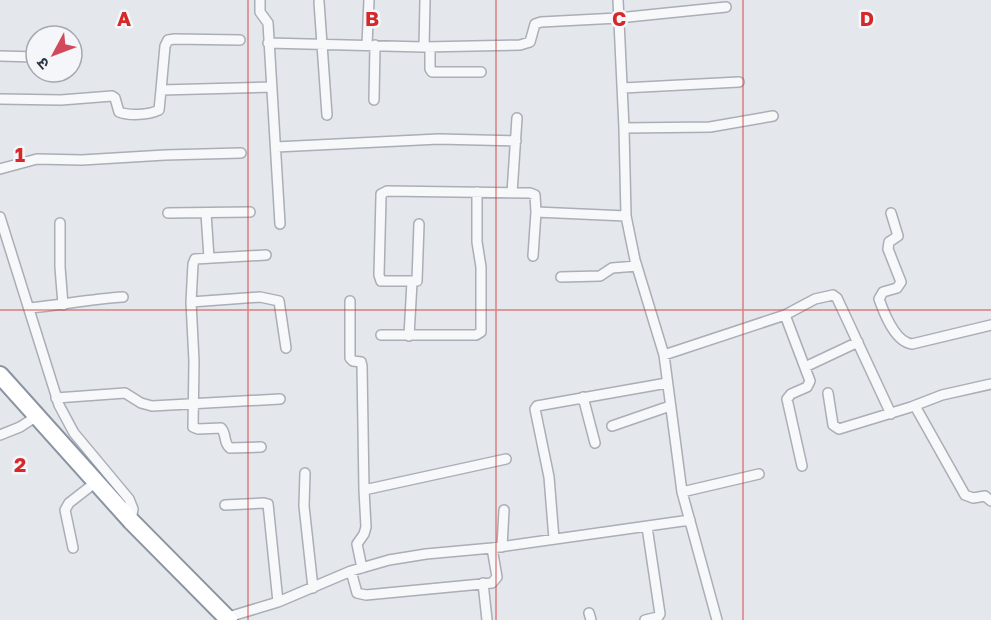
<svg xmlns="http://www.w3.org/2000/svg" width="991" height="620" viewBox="0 0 991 620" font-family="'Golos Text','Noto Sans Devanagari',sans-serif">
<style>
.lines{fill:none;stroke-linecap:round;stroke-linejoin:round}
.minor-casing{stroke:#a9aeb7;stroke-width:12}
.trunk-casing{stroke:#8b94a3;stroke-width:20}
.minor{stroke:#f7f8fa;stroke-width:9}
.trunk{stroke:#fff;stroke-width:16}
.grid{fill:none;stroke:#d62828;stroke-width:1.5;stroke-opacity:0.55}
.grid-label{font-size:20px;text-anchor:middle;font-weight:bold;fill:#d62828;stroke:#f4f6f9;stroke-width:5;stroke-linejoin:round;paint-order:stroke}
</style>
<rect width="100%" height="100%" fill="#e4e7ec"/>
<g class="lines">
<g class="minor-casing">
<path id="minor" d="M 260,0 L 260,12 L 268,23 L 280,224
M 618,0 L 624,128 L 626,216 L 635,260 L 664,355 L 682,492 L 717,620
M 319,2 L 327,115
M 268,43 L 424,47 L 520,45 L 530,42 L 535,24 L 541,22 L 618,18 L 726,7
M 367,45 L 369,0
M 424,47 L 425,0
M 430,47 L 430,69 L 432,72 L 481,72
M 0,56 L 36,57
M 623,88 L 739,82
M 161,90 L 165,46 L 168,40 L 175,39 L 240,40
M 0,99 L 61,100 L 112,96 L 115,98 L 119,112 C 129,116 149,115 159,110 L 161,90 L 272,87
M 374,100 L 375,45
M 624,128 L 710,127 L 773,116
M 276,147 L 439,139 L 516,141
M 0,169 L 37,159 L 82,160 L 165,155 L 241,153
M 512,193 L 517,118
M 168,213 L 250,212
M 206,213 L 209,258
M 891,213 L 898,236 L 889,242 L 888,249 L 901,282 L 897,288 L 883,292 L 879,299 C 884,313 895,342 912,344 L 991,325
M 0,217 L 59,405 L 74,433 L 129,499 L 133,509 L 131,521
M 60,223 L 60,267 L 63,305
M 419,224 L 417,281 L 381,281 L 379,275 L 381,197 L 381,194 L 387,191 L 530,193 L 535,195 L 536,212 L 626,216
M 533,256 L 536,212
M 561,277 L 600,276 L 612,268 L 637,266
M 350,301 L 350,358 L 353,361 L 361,362 L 362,366 L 364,490 L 366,527 L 364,534 L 357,544 L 362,568
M 191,302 L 260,297 L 279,301 L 286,348
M 29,308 C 61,305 91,299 123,297
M 785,315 L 810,381 L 807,387 L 791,394 L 787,399 L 802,466
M 381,335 L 476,335 L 481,332 L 481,267 L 477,242 L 477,192
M 409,336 L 412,282
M 664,355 L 785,315 L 815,299 L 833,295 L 837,298 L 891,414
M 805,367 L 858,342
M 828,393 L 833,425 L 839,429 L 911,407 L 942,395 L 991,384
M 583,397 L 595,443
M 56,398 L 125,393 L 141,403 L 152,406 L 280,399
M 915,406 L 965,495 L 973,498 L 985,496 L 991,501
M 612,426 L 670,406
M 0,435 L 20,427 L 37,416
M 261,447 L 230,448 C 223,443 227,434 221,428 L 198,429 L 193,427 L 194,361 L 191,302 L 193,264 L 195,259 L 266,255
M 305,473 L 304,506 L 313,588
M 364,490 L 506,459
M 682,492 L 759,474
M 225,505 L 264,503 L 268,504 L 278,602
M 554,539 L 549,477 L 535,409 L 537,406 L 667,383
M 502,547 L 504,510
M 73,548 L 65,510 L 69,503 L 96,482
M 351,571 L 357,593 L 366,595 L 492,583 L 497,577 L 492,548
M 483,583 L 487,620
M 589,613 L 591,620
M 225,618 L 278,602 L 351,571 L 389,560 L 426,554 L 492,548 L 690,520
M 645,620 L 658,617 L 660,614 L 647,527"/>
</g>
<g class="trunk-casing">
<path id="trunk" d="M 0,375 L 131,521 L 229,620"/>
</g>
<use href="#minor" class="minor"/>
<use href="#trunk" class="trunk"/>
</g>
<path class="grid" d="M 248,0 L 248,620M 496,0 L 496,620M 743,0 L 743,620M 0,310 L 991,310"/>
<g class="grid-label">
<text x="124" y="26">A</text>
<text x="372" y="26">B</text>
<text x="619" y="26">C</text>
<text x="867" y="26">D</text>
<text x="20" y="162">1</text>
<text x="20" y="472">2</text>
</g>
<g transform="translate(54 54) rotate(229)"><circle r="28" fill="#f4f6f9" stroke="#a4a8b1" stroke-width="1.5"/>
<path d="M0-4.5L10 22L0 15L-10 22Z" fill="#d1495b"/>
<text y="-9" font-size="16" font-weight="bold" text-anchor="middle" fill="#2b3445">उ</text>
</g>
</svg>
